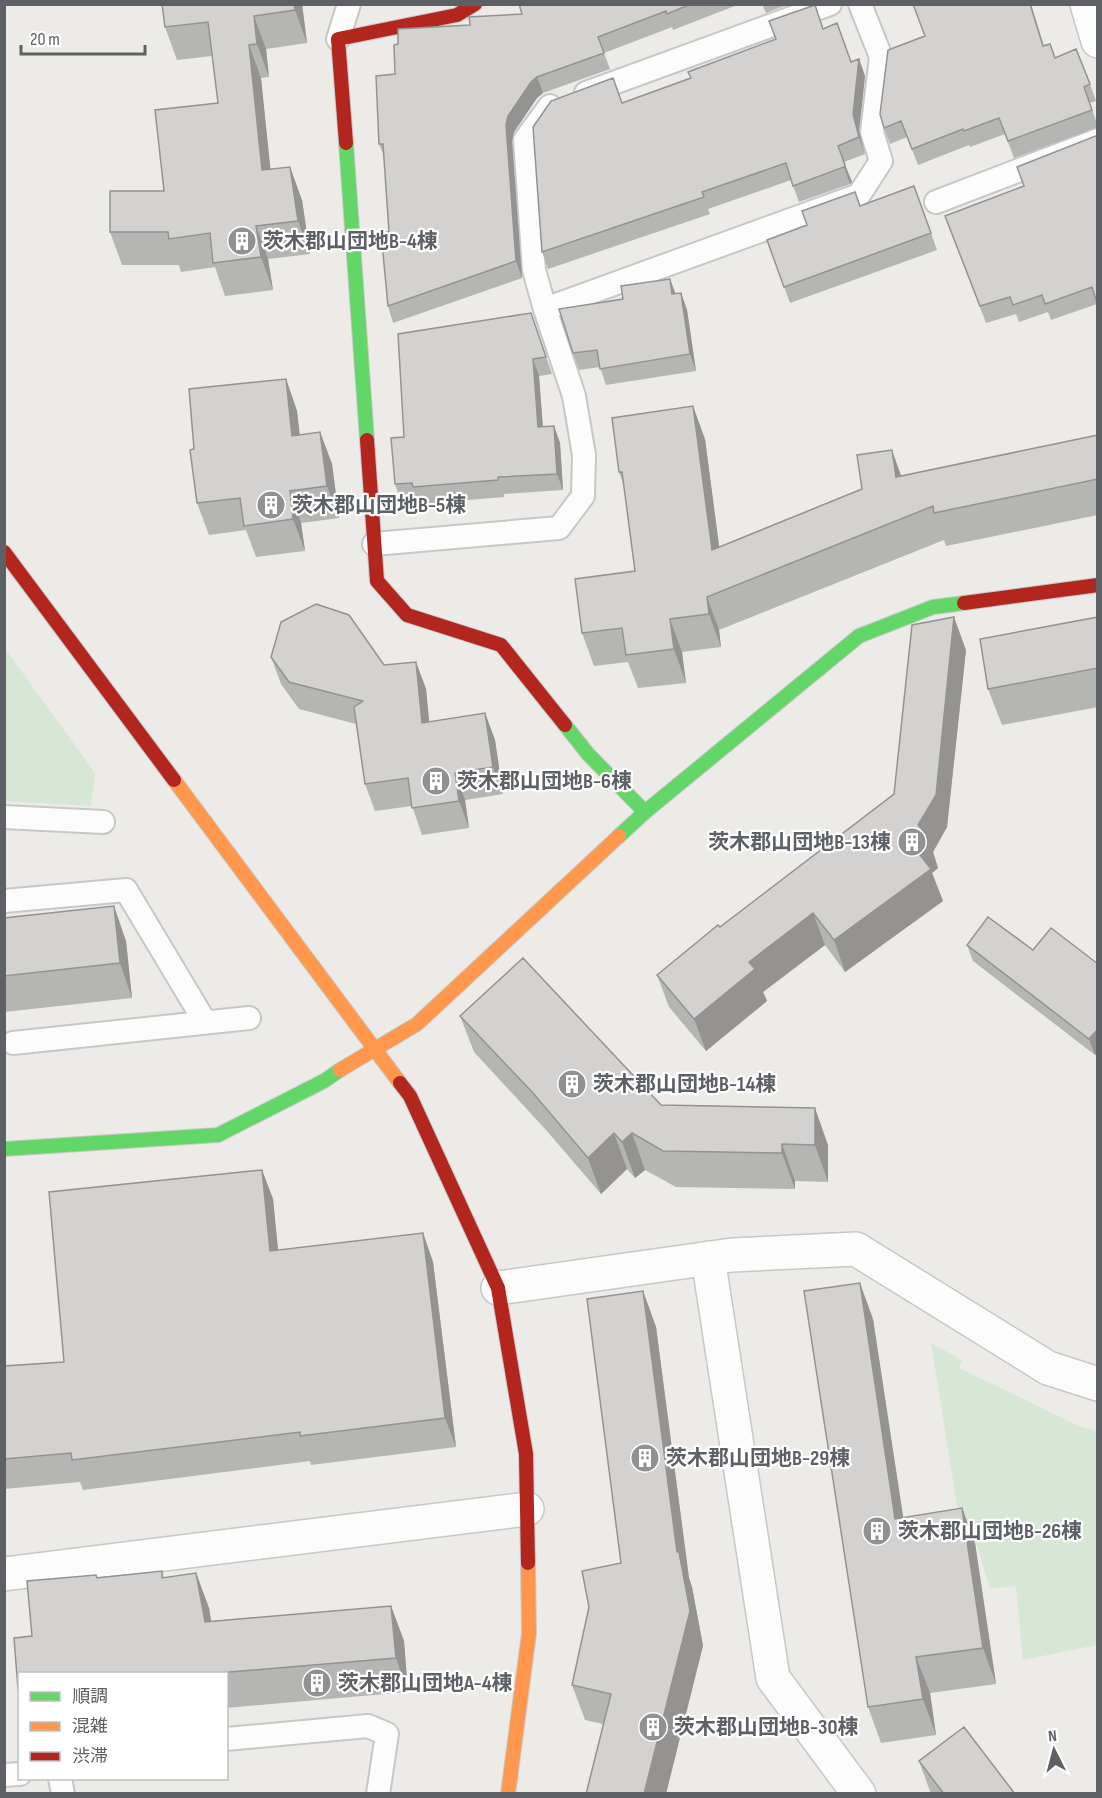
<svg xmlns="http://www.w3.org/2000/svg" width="1102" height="1798" viewBox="0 0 1102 1798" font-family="'Sofia Sans Condensed','Noto Sans JP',sans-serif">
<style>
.green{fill:#d7e7d5}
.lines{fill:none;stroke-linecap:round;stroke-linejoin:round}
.lane-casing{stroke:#c7c7c7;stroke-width:26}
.street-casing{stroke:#c7c7c7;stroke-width:36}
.fast-casing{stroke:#c9c9c9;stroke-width:16}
.slow-casing{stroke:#c9c9c9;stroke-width:16}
.jam-casing{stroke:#c9c9c9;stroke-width:16}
.lane{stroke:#fcfcfc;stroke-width:22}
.street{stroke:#fcfcfc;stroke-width:33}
.fast{stroke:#63d668;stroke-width:14}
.slow{stroke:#ff974d;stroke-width:14}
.jam{stroke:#b3261e;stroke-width:14}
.wall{fill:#b5b5b4}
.shaded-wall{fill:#949392}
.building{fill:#d3d2d1;stroke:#949392;stroke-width:1.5}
.labels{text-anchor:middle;stroke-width:4.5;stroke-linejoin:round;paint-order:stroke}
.poi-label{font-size:21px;font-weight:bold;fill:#5d6165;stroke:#fff;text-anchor:start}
</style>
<rect width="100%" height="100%" fill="#ecebe8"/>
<path class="green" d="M 4,647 L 95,773 L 91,806 L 5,801 Z
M 931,1343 L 962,1360 L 959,1368 L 1079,1426 L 1097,1431 L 1097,1645 L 1023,1660 L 1016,1586 L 990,1589 L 974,1536 L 962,1536 Z"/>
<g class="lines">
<g class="lane-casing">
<path id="lane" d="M 338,39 L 349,4
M 586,93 L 830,4
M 936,202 L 1098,140
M 545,309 L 859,195 L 881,161 L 872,132 L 881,57 L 860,4
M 374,544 L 559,528 L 583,496 L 584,455 L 574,396 L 545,309 L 534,270 L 525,140 L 550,106
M 4,817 L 103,822
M 4,901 L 126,890 L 205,1022
M 13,1043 L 249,1018
M 226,1739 L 368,1726 L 387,1734 L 378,1794
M 4,1775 L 20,1774
M 60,1778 L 63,1794"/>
</g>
<g class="street-casing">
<path id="street" d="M 1087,4 L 1098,41
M 708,1258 L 773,1678 L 859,1794
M 498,1288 L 732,1255 L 856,1249 L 1048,1368 L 1098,1384
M 4,1574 L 527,1509"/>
</g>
<g class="fast-casing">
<path id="fast" d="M 346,143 L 367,440
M 565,725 L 588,754 L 645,812
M 619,836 L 645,812 L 859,636 L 933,607 L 964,603
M 4,1149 L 218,1135 L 324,1081 L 340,1070"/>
</g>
<g class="slow-casing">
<path id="slow" d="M 174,780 L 400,1083
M 340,1070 L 417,1024 L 619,836
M 508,1794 L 529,1633 L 528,1563"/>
</g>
<g class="jam-casing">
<path id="jam" d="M 346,143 L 338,39 L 457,15 L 475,4
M 367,440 L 377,581 L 407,615 L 501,645 L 565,725
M 4,552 L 174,780
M 964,603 L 1098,585
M 400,1083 L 410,1096 L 498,1288 L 526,1454 L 528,1563"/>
</g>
<use href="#lane" class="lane"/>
<use href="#street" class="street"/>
<use href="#fast" class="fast"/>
<use href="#slow" class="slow"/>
<use href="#jam" class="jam"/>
</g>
<path class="wall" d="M 162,4 L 302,4 L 307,43 L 266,49 L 269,77 L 261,78 L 270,169 L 302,200 L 310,254 L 268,259 L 273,290 L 225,296 L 215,267 L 181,272 L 179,265 L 122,265 L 110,232 L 164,191 L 218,103 L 212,56 L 177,60 L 165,27 Z
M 519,4 L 740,4 L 673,30 L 672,27 L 604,53 L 610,69 L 543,93 L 537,98 L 514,132 L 512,141 L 522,278 L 393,323 L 388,306 L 389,232 L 384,156 L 379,144 L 395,74 L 398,44 L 470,25 L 522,14 Z
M 762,4 L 789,4 L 766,13 Z
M 913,4 L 1031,4 L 1044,46 L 1055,58 L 1090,84 L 1096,101 L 1090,103 L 1098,127 L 1014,158 L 1005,134 L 970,147 L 969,145 L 918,165 L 907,137 L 890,144 L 884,128 L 925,36 Z
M 824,29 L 851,62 L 859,59 L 865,76 L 859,131 L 865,154 L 844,162 L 852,182 L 850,184 L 799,202 L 791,180 L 708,209 L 710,214 L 548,269 L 542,252 Z
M 1098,135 L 1097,304 L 1051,320 L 1048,312 L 1019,322 L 1016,314 L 986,323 L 945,216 L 1024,186 Z
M 914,186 L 937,250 L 790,303 L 767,240 Z
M 670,279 L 675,294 L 681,293 L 687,310 L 696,371 L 606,385 L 600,367 L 579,370 L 573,353 L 623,299 Z
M 531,313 L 552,374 L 539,376 L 543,427 L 554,426 L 560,443 L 563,490 L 504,494 L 504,497 L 419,504 L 417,499 L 401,501 L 395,484 L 404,437 Z
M 286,379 L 297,411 L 300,435 L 320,432 L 332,464 L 339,518 L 301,523 L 305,551 L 256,557 L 246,530 L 209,535 L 197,503 L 194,449 Z
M 1098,435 L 1098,515 L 946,546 L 944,540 L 719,630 L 721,647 L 682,652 L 686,683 L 638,688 L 628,662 L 594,666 L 582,633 L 635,571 L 624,486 L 619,472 L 705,439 L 719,547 L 902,476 Z
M 1098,617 L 1098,707 L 1002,725 L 988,689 Z
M 966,650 L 947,827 L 933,852 L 938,868 L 932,873 L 943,901 L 845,972 L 825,945 L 763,992 L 767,1001 L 706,1051 L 669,1007 L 657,975 L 894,794 Z
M 271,657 L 384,665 L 416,662 L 426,689 L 429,722 L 485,713 L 495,740 L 503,794 L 465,800 L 469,828 L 422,835 L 412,806 L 375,811 L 365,784 L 356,724 L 299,709 L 281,684 Z
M 4,918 L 126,941 L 132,998 L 4,1012 Z
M 967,945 L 1033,950 L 1098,964 L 1098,1052 L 1095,1055 L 973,961 Z
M 460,1016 L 661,1105 L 828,1145 L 828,1182 L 795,1181 L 795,1189 L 676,1187 L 645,1170 L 635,1178 L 627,1169 L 601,1194 L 546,1130 L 474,1052 Z
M 262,1170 L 273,1199 L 278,1250 L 423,1233 L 433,1262 L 456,1447 L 311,1465 L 310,1461 L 83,1490 L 80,1482 L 4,1489 L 4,1366 L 64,1362 Z
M 643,1291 L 656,1327 L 689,1578 L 692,1587 L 703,1646 L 603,1724 L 585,1720 L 572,1685 L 621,1563 Z
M 873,1319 L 903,1518 L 962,1508 L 975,1543 L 996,1684 L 930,1693 L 936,1735 L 881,1743 L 868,1707 Z
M 162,1571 L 164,1578 L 196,1573 L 209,1608 L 211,1621 L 391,1606 L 404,1641 L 408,1692 L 226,1708 L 226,1674 L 20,1674 L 20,1693 L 18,1689 L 14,1638 L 32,1636 L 27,1581 L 96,1575 L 97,1577 Z
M 919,1761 L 1015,1794 L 931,1794 Z"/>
<path class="shaded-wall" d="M 294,4 L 302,4 L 307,43 L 295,10 Z
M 254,16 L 266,49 L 269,77 L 257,44 Z
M 249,45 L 261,78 L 274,203 L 262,170 Z
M 859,59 L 865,76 L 859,131 L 865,154 L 859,137 L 853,114 Z
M 537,77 L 543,93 L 537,98 L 514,132 L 512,141 L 522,278 L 516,261 L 506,125 L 508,116 L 531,82 Z
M 845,165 L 852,182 L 850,184 L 844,167 Z
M 290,167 L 302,200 L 310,254 L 298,221 Z
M 256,226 L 268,259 L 273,290 L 261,257 Z
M 670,279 L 676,295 L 672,294 Z
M 681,293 L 687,310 L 696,371 L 690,354 Z
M 533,359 L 539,376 L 544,444 L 538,427 Z
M 286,379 L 297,411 L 303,468 L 292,436 Z
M 693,406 L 705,439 L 724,583 L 712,550 Z
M 554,426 L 560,443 L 563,490 L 557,474 Z
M 320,432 L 332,464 L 339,518 L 327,486 Z
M 892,450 L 904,484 L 896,477 Z
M 290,491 L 301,523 L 305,551 L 293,519 Z
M 707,597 L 719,630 L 721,647 L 709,614 Z
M 954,617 L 966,650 L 947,827 L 933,852 L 938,868 L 932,873 L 943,901 L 845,972 L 834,940 L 913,846 L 918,825 Z
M 670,619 L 682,652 L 686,683 L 674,649 Z
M 416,662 L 426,689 L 432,750 L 422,723 Z
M 485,713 L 495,740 L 503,794 L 493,767 Z
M 455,773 L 465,800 L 469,828 L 459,801 Z
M 114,906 L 126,941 L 132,998 L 120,963 Z
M 813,913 L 825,945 L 763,992 L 767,1001 L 706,1051 L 694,1019 L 749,962 Z
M 1098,1029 L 1098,1052 L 1095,1055 L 1089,1039 Z
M 815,1108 L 828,1145 L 828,1182 L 815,1145 Z
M 614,1133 L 627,1169 L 601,1194 L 588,1158 Z
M 632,1133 L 645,1170 L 635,1178 L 622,1142 Z
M 782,1144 L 795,1181 L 795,1189 L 782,1153 Z
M 262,1170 L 273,1199 L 281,1280 L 270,1251 Z
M 423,1233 L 433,1262 L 456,1447 L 445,1418 Z
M 860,1283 L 873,1319 L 909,1555 L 895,1519 Z
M 643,1291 L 656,1327 L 689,1578 L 692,1587 L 703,1646 L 666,1794 L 644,1794 L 677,1552 Z
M 962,1508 L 975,1543 L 996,1684 L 983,1648 Z
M 196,1573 L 209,1608 L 217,1656 L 205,1622 Z
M 391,1606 L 404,1641 L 408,1692 L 396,1658 Z
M 916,1657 L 930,1693 L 936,1735 L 923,1699 Z"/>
<path class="building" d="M 162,4 L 294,4 L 295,10 L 254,16 L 257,44 L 249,45 L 262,170 L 290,167 L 298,221 L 256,226 L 261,257 L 213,263 L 210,233 L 169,239 L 168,232 L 110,232 L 110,191 L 164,191 L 155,110 L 218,103 L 208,22 L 165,27 Z
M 519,4 L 691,4 L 667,14 L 666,11 L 598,37 L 604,53 L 537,77 L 531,82 L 508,116 L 506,125 L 516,261 L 388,306 L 381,232 L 389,232 L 383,144 L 379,144 L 376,76 L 395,74 L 394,45 L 398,44 L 398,29 L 470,25 L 469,17 L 522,14 Z
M 913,4 L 1030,4 L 1043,46 L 1050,44 L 1055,58 L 1076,49 L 1090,84 L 1084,87 L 1092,110 L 1008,141 L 999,118 L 964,131 L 963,129 L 912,149 L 901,121 L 884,128 L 880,114 L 888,50 L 925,36 Z
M 815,5 L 823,29 L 837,23 L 851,62 L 859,59 L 853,114 L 859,137 L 838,146 L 845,165 L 844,167 L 793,186 L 786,163 L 702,192 L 704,197 L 542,252 L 533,127 L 551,101 L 613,78 L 622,103 L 691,78 L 688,72 L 776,39 L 769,21 Z
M 1098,135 L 1098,306 L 1092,287 L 1045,304 L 1042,295 L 1013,305 L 1010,297 L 980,306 L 945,216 L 1024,186 L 1017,167 Z
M 914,186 L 931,233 L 784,287 L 767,240 L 807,225 L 802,211 L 855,192 L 860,206 Z
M 670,279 L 672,294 L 681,293 L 690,354 L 600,369 L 597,350 L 573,353 L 559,309 L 623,299 L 621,286 Z
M 531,313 L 546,357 L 533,359 L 538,427 L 554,426 L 557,474 L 498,477 L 498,480 L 413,487 L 412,483 L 395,484 L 391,438 L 404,437 L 398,334 Z
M 286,379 L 292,436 L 320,432 L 327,486 L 290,491 L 293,519 L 244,526 L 240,498 L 197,503 L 190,450 L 194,449 L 189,389 Z
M 693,406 L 712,550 L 862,489 L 857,455 L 892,450 L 896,477 L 1098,435 L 1098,479 L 934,513 L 933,506 L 707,597 L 709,614 L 670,619 L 674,649 L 626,655 L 622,628 L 582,633 L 575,579 L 635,571 L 622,472 L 619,472 L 612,418 Z
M 316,604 L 349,615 L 384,665 L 416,662 L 422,723 L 485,713 L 493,767 L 455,773 L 459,801 L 412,808 L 408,778 L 365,784 L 354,707 L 363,701 L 289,682 L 271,657 L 281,622 Z
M 954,617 L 936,795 L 918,825 L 927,835 L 913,846 L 931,869 L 834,940 L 813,913 L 749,962 L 755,969 L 694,1019 L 657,975 L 718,925 L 720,927 L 894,794 L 912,625 Z
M 1098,617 L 1098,668 L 988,689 L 980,639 Z
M 114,906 L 120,963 L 4,976 L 4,918 Z
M 988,917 L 1033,950 L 1051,928 L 1098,964 L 1098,1029 L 1089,1039 L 967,945 Z
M 523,958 L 661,1105 L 815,1108 L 815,1145 L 782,1144 L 782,1153 L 663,1151 L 632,1133 L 622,1142 L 614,1133 L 588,1158 L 533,1093 L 460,1016 Z
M 262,1170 L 270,1251 L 423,1233 L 445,1418 L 300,1436 L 300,1432 L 72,1460 L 71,1453 L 4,1459 L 4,1366 L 64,1362 L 49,1192 Z
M 860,1283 L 895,1519 L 962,1508 L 983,1648 L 916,1657 L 923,1699 L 868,1707 L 804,1291 Z
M 643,1291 L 677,1552 L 679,1552 L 690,1611 L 644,1794 L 586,1794 L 611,1694 L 572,1685 L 589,1607 L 582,1571 L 621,1563 L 587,1299 Z
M 162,1571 L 162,1578 L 196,1573 L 205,1622 L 391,1606 L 396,1658 L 206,1674 L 20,1674 L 20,1689 L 18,1689 L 14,1638 L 32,1636 L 27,1581 L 96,1575 L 97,1578 Z
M 964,1727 L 1015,1794 L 944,1794 L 919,1761 Z"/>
<defs>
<g id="building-disc" transform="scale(1.5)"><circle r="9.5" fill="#8f9193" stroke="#fff"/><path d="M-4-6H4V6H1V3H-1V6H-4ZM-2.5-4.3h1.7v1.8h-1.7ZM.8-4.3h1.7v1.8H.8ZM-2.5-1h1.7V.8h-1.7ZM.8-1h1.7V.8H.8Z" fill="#fff"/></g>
</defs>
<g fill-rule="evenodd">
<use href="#building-disc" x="242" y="241"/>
<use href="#building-disc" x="271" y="505"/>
<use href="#building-disc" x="436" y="781"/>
<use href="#building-disc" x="912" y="842"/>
<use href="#building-disc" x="572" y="1084"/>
<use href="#building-disc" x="645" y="1458"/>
<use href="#building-disc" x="877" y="1531"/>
<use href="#building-disc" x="317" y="1683"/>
<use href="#building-disc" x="653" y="1727"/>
</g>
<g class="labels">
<g class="poi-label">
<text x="263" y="248">茨木郡山団地B-4棟</text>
<text x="292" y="512">茨木郡山団地B-5棟</text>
<text x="457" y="788">茨木郡山団地B-6棟</text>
<text x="891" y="849" text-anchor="end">茨木郡山団地B-13棟</text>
<text x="593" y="1091">茨木郡山団地B-14棟</text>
<text x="666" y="1465">茨木郡山団地B-29棟</text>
<text x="898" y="1538">茨木郡山団地B-26棟</text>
<text x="338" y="1690">茨木郡山団地A-4棟</text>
<text x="674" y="1734">茨木郡山団地B-30棟</text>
</g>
</g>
<rect width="1102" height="1798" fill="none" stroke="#5d6165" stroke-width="12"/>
<rect x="18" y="1672" width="210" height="108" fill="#ffffff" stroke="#bec0c1" stroke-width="1.5"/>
<rect x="30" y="1692" width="30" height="9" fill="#63d668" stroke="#bec0c1" stroke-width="1.5"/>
<text x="72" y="1702" font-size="18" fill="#5d6165">順調</text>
<rect x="30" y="1722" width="30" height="9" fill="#ff974d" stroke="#bec0c1" stroke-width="1.5"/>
<text x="72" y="1732" font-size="18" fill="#5d6165">混雑</text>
<rect x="30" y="1752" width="30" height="9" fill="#b3261e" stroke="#bec0c1" stroke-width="1.5"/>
<text x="72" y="1762" font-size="18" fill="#5d6165">渋滞</text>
<g transform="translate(1054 1750) rotate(354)" stroke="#ffffff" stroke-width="4.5" paint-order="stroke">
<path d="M0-4.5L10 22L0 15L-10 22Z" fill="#5d6165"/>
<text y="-9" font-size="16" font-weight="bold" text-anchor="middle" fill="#5d6165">N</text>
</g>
<path d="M21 45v9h124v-9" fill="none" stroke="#5d6165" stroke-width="3"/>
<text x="30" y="45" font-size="18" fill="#5d6165" stroke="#ffffff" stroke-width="4.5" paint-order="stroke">20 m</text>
</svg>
